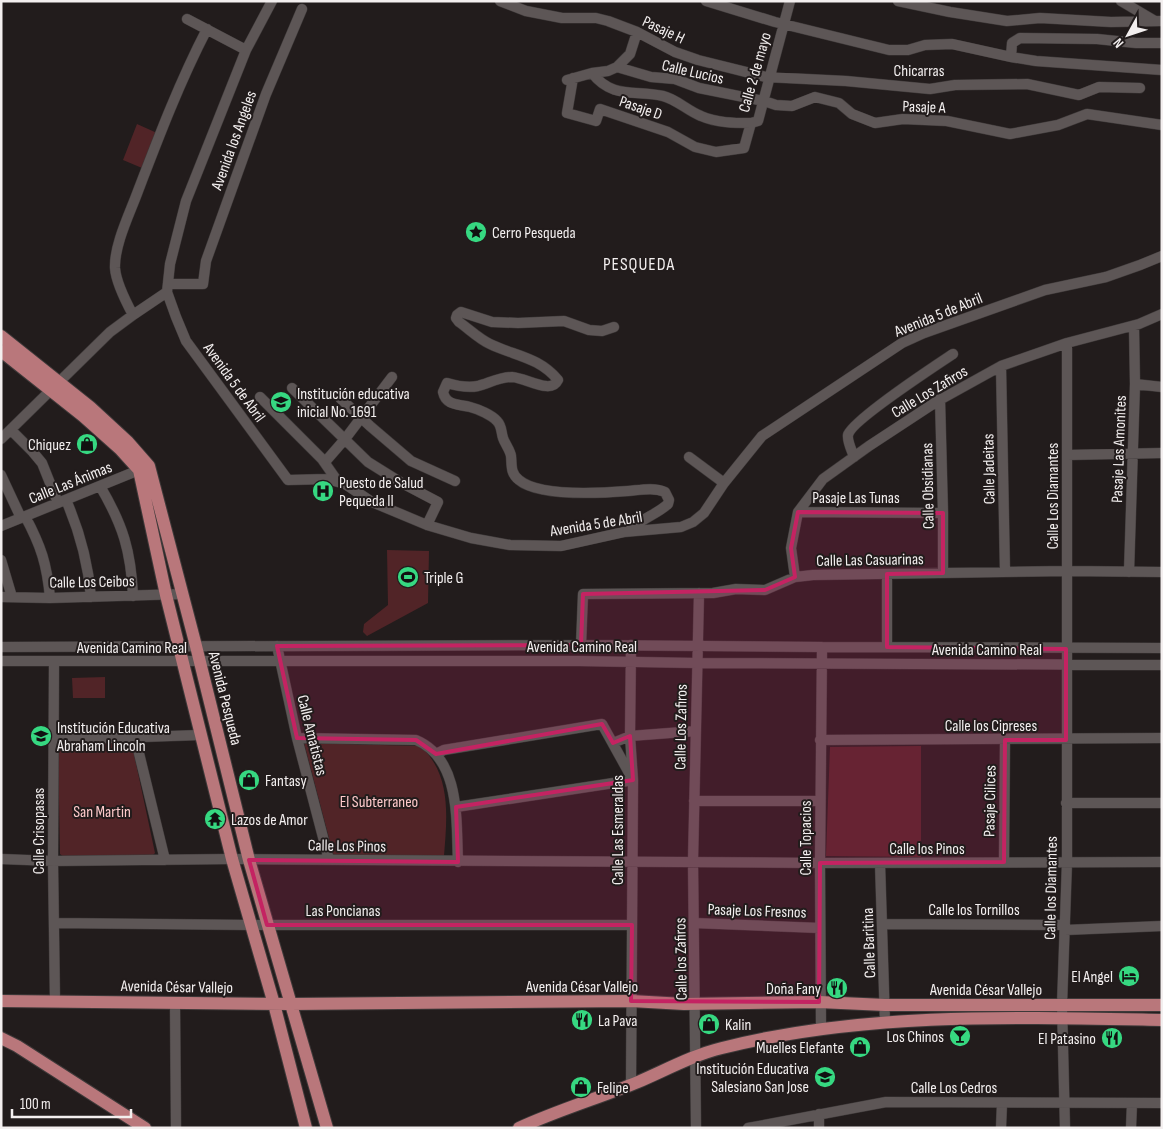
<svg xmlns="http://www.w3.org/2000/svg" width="1163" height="1129" viewBox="0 0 1163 1129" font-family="'Sofia Sans Condensed',sans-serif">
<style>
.green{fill:#512427}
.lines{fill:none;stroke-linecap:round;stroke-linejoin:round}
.minor-casing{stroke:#3e3939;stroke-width:11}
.major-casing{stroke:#3e3939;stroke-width:14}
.minor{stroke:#5d5656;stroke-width:10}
.major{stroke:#b9777b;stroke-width:12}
.marked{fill:#c42362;fill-opacity:0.2;stroke:#c42362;stroke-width:4;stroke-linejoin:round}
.labels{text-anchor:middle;stroke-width:4;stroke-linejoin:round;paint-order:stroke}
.street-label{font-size:16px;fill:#f3efef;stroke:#221c1c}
.poi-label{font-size:16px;fill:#f3efef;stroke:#221c1c;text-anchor:start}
.park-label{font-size:16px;fill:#fecacb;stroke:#221c1c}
.neighbourhood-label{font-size:18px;letter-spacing:1px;fill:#f3efef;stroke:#221c1c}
</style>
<rect width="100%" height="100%" fill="#221c1c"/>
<path class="green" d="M 137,124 L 157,133 L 142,168 L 123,160 Z
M 387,550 L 429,551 L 428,603 L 367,636 L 363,632 L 364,624 L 388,605 Z
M 105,677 L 105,698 L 73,698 L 72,678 Z
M 131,740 L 155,853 L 151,857 L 64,857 L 60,854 L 58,744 Z
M 304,743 L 420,746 C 452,774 447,818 444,856 L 334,857 Z
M 921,746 L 921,857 L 826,856 L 830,747 Z"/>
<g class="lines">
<g class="minor-casing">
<path id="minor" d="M 272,1 L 246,50 L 186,201 L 170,264 L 167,292 L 176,317 L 186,341 L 288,480 L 327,479 L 345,484 L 372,502 L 427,525 L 471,538 L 510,545 L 561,546 L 624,532 L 681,527 L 693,522 L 704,513 L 724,483 L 762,436 L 902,343 L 924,333 L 1045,290 L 1106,277 L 1140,265 L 1162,256
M 500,1 L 526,11 L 562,18 L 596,18 L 608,21 L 637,32 L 675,52 L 698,60 L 766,77 L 846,81 L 930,89 L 955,85 L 1027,84 L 1079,95 L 1099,87 L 1140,88
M 706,1 L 775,22 L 889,50 L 908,50 L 925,45 L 952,44 L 1011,57 L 1036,61 L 1162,70
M 898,1 L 950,12 L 1007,21 L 1040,18 L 1111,22 L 1162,21
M 1121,1 L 1155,21
M 187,19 L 246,50
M 1011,57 L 1012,43 L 1020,38 L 1097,39 L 1136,43 L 1162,43
M 617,67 L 651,77 L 675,79 L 699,88 L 764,101 L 776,105 L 792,106 L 815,97 L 839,103 L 852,114 L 875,123 L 903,119 L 947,121 L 1010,134 L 1058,125 L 1087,114 L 1162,125
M 592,73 C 612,99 635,90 663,96 C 676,99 688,111 701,116 C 717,123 734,123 751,123
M 573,78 L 567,113 L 596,121 L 600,109 L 668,132 L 695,147 L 716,152 L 744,148 L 751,123 L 758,121 L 790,1
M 567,80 L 592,73 L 608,71 L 617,67 L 630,54 L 637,32
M 169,284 L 203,284 L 206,261 L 266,94 L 302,9
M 133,315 C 126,302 116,283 115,268 C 114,245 130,213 138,191 C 159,136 180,81 207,29
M 614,327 L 602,331 L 589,330 L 564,321 L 518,323 L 492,322 L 461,312 L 457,315 L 456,318 L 459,322 C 469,329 479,339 490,344 C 515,356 539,357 558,380 C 551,395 527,378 512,377 C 500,377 489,383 478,386 C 468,388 457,386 447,383 L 443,392 C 446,406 459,404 470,407 C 478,409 492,415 497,421 C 502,426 501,432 503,438 C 505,444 510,450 511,456 C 512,465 510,473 519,480 C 539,497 602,493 628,491 C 640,490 654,487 665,492 L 669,500 L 668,504 C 656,515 640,519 629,531
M 1001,366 L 1005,572
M 1135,384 L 1162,387
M 292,388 L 368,462 L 400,482 L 438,502 L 427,525
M 260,397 L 322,459 L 338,482
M 340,398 L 370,426 L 411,461 L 455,481
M 940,399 L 943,513 L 943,573
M 11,430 L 32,451 L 42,463 L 58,503
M 1,439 L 110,332 L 133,315 L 167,292
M 1067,455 L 1162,453
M 689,457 L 724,483
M 854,457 C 852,451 847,441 848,435 C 851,421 938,364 953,354
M 325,462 L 345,439 L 392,377
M 1,475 L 21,518
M 100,486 C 123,525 131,551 133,596
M 66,500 C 80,532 88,562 91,597
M 798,512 L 943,513
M 25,516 C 41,546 47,564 50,598
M 1,526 L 144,468
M 1,560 L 12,597
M 1129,572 L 1135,384 L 1134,326
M 795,577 L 791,548 L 798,512 L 823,479 L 869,446 L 936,402 L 1001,366 L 1067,343 L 1139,324 L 1162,314
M 1,597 L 50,598 L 183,594
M 581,645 L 583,594 L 713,593 L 736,589 L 765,590 L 795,577 L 813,575 L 1067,571 L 1162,572
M 277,646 L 297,738 L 329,860
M 1,647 L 581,645 L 822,647 L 1162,648
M 887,647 L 887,574
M 1,661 L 579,661 L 696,663 L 1162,665
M 54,661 L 53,861 L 55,1002
M 135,737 L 165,860
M 297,738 L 416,740 C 461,759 456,821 458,862
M 54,740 L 200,735
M 820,740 L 1162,738
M 613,743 L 630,736 L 696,731
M 436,754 L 444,750 L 602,724 L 633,780 L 456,807
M 694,801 L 820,801
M 1066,803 L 1162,803
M 1,859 L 53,861 L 232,859 L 820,863 L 1162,862
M 1004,862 L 1005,740
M 880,863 L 885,1023
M 54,923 L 251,925 L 632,925
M 694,923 L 820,928
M 882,924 L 1065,925
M 1065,930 L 1162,926
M 175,1003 L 176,1128
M 821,1028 L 820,863 L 822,647
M 631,1085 L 633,780 L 630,736 L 631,645
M 819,1114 L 819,1128
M 696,1128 L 693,861 L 699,593
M 748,1128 L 886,1102 L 1162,1103
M 1001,1128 L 1002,1103
M 1065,1128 L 1062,1005 L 1067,862 L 1067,343
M 1131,1128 L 1132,1103"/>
</g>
<g class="major-casing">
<path id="major" d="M 1,336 L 90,407 L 128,442 L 149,466 L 196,646 L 249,860 L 327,1128
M 1,351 L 83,416 L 120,449 L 139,470 L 166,595 L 232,859 L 274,1004 L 306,1128
M 1,1001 L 290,1004 L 631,1001 L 684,1004 L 819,1002 L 885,1005 L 1162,1005
M 1,1038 L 17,1046 L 145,1128
M 519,1128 C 558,1110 599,1098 638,1082 C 666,1070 693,1055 722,1048 C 864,1012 1016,1017 1162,1020"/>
</g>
<use href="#minor" class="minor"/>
<use href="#major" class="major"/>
</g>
<path class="marked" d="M 798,512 L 943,513 L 943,573 L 887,574 L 887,647 L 1066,649 L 1066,740 L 1005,740 L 1004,862 L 820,863 L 819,1002 L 631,1001 L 632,925 L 267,925 L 249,860 L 458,862 L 456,807 L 633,780 L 630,736 L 613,743 L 602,724 L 436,754 L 416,740 L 297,738 L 277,646 L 581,645 L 583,594 L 765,590 L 795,577 L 791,548 Z"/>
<defs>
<g id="sight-disc" transform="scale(1.125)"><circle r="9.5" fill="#36d881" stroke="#221c1c"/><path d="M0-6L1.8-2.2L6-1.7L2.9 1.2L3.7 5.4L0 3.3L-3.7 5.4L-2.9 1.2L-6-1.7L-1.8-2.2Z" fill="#111"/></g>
<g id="school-disc" transform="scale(1.125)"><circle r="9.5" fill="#36d881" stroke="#221c1c"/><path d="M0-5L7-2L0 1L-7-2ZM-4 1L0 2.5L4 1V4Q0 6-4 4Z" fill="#111"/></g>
<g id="shop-disc" transform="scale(1.125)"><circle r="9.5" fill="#36d881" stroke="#221c1c"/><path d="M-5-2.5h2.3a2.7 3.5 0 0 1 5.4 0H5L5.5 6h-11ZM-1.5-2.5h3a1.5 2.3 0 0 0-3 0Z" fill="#111"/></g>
<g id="hospital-disc" transform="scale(1.125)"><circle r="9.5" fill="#36d881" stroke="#221c1c"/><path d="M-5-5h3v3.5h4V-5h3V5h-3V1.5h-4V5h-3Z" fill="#111"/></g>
<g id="stadium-disc" transform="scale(1.125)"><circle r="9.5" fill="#36d881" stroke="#221c1c"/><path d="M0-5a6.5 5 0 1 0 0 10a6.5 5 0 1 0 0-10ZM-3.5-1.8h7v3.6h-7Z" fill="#111"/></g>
<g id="temple-disc" transform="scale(1.125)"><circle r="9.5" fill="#36d881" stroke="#221c1c"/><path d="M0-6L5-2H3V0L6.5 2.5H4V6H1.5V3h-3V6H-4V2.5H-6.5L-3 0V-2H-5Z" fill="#111"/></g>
<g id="hotel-disc" transform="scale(1.125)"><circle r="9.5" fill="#36d881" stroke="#221c1c"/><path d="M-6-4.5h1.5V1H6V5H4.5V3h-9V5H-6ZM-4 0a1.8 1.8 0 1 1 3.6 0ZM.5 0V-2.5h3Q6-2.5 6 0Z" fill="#111"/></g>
<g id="restaurant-disc" transform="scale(1.125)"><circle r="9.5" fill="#36d881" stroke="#221c1c"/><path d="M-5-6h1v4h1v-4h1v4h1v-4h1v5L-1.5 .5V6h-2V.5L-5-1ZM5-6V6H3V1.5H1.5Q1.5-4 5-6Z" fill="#111"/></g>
<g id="bar-disc" transform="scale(1.125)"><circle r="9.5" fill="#36d881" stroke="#221c1c"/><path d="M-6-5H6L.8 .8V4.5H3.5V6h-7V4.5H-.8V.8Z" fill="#111"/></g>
</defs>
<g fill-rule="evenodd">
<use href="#sight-disc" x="476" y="232"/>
<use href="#school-disc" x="281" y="402"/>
<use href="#shop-disc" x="87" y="444"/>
<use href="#hospital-disc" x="323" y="491"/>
<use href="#stadium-disc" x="408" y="577"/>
<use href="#school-disc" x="41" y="736"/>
<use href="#shop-disc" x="249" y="780"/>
<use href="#temple-disc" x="215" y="819"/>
<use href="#hotel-disc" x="1129" y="976"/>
<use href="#restaurant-disc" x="837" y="988"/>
<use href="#restaurant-disc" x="582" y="1020"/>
<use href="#shop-disc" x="709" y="1024"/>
<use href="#bar-disc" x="960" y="1036"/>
<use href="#restaurant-disc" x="1112" y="1038"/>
<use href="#shop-disc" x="860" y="1047"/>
<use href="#school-disc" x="825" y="1077"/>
<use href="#shop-disc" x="581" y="1087"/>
</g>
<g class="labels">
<g class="street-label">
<text transform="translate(664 29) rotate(25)" y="6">Pasaje H</text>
<text x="919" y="76">Chicarras</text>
<text transform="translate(693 71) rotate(13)" y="6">Calle Lucios</text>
<text transform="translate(754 72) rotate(-74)" y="6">Calle 2 de mayo</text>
<text transform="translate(924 106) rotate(2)" y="6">Pasaje A</text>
<text transform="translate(641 107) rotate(19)" y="6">Pasaje D</text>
<text transform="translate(233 140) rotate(-70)" y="6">Avenida los Angeles</text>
<text transform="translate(938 314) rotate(-22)" y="6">Avenida 5 de Abril</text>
<text transform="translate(235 382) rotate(54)" y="6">Avenida 5 de Abril</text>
<text transform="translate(929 391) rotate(-31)" y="6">Calle Los Zafiros</text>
<text transform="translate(1118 449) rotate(-88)" y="6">Pasaje Las Amonites</text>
<text transform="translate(988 469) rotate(-91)" y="6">Calle Jadeitas</text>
<text transform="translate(70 482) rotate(-22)" y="6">Calle Las Ánimas</text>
<text transform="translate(927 486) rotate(-91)" y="6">Calle Obsidianas</text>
<text transform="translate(1052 496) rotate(-90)" y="6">Calle Los Diamantes</text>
<text x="856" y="503">Pasaje Las Tunas</text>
<text transform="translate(596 523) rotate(-9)" y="6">Avenida 5 de Abril</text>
<text transform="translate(870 559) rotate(-1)" y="6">Calle Las Casuarinas</text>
<text transform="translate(92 581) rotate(-1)" y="6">Calle Los Ceibos</text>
<text x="582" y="652">Avenida Camino Real</text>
<text x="132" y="653">Avenida Camino Real</text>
<text x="987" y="655">Avenida Camino Real</text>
<text transform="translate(226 698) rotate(76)" y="6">Avenida Pesqueda</text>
<text x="991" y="731">Calle los Cipreses</text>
<text transform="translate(680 727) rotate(-89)" y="6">Calle Los Zafiros</text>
<text transform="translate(313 735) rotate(76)" y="6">Calle Amatistas</text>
<text transform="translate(989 801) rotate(-89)" y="6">Pasaje Cilices</text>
<text transform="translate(617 830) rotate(-90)" y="6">Calle Las Esmeraldas</text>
<text transform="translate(38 831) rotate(-90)" y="6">Calle Crisopasas</text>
<text transform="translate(805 838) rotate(-90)" y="6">Calle Topacios</text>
<text transform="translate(347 845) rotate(1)" y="6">Calle Los Pinos</text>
<text x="927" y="854">Calle los Pinos</text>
<text transform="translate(1050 888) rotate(-89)" y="6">Calle los Diamantes</text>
<text x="974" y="915">Calle los Tornillos</text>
<text x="343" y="916">Las Poncianas</text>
<text transform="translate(757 910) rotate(2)" y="6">Pasaje Los Fresnos</text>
<text transform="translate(868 943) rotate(-92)" y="6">Calle Baritina</text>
<text transform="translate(680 959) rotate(-91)" y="6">Calle los Zafiros</text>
<text transform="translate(177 986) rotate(1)" y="6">Avenida César Vallejo</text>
<text x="582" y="992">Avenida César Vallejo</text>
<text x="986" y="995">Avenida César Vallejo</text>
<text x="954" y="1093">Calle Los Cedros</text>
</g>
<g class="poi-label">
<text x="492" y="238">Cerro Pesqueda</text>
<text x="297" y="399">Institución educativa<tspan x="297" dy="18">inicial No. 1691</tspan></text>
<text x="71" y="450" text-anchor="end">Chiquez</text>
<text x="339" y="488">Puesto de Salud<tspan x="339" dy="18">Pequeda II</tspan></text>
<text x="424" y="583">Triple G</text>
<text x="57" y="733">Institución Educativa<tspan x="57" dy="18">Abraham Lincoln</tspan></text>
<text x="265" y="786">Fantasy</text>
<text x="231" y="825">Lazos de Amor</text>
<text x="1113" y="982" text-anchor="end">El Angel</text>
<text x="821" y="994" text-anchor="end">Doña Fany</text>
<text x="598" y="1026">La Pava</text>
<text x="725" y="1030">Kalin</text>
<text x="944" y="1042" text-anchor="end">Los Chinos</text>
<text x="1096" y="1044" text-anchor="end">El Patasino</text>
<text x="844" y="1053" text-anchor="end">Muelles Elefante</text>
<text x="809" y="1074" text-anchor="end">Institución Educativa<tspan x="809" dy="18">Salesiano San Jose</tspan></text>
<text x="597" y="1093">Felipe</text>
</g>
<g class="park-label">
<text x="379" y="807">El Subterraneo</text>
<text x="102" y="817">San Martin</text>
</g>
<g class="neighbourhood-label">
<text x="639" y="270">PESQUEDA</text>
</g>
</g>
<rect width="1163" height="1129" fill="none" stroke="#f3efef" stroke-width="5"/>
<g transform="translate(1128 35) rotate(230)" stroke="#221c1c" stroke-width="4" paint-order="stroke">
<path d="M0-4L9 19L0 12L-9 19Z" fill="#f3efef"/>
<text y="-8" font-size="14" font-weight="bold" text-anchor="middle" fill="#f3efef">N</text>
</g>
<path d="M12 1109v8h119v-8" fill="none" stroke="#f3efef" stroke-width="2.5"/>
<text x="20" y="1109" font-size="15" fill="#f3efef" stroke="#221c1c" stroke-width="4" paint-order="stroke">100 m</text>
</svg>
